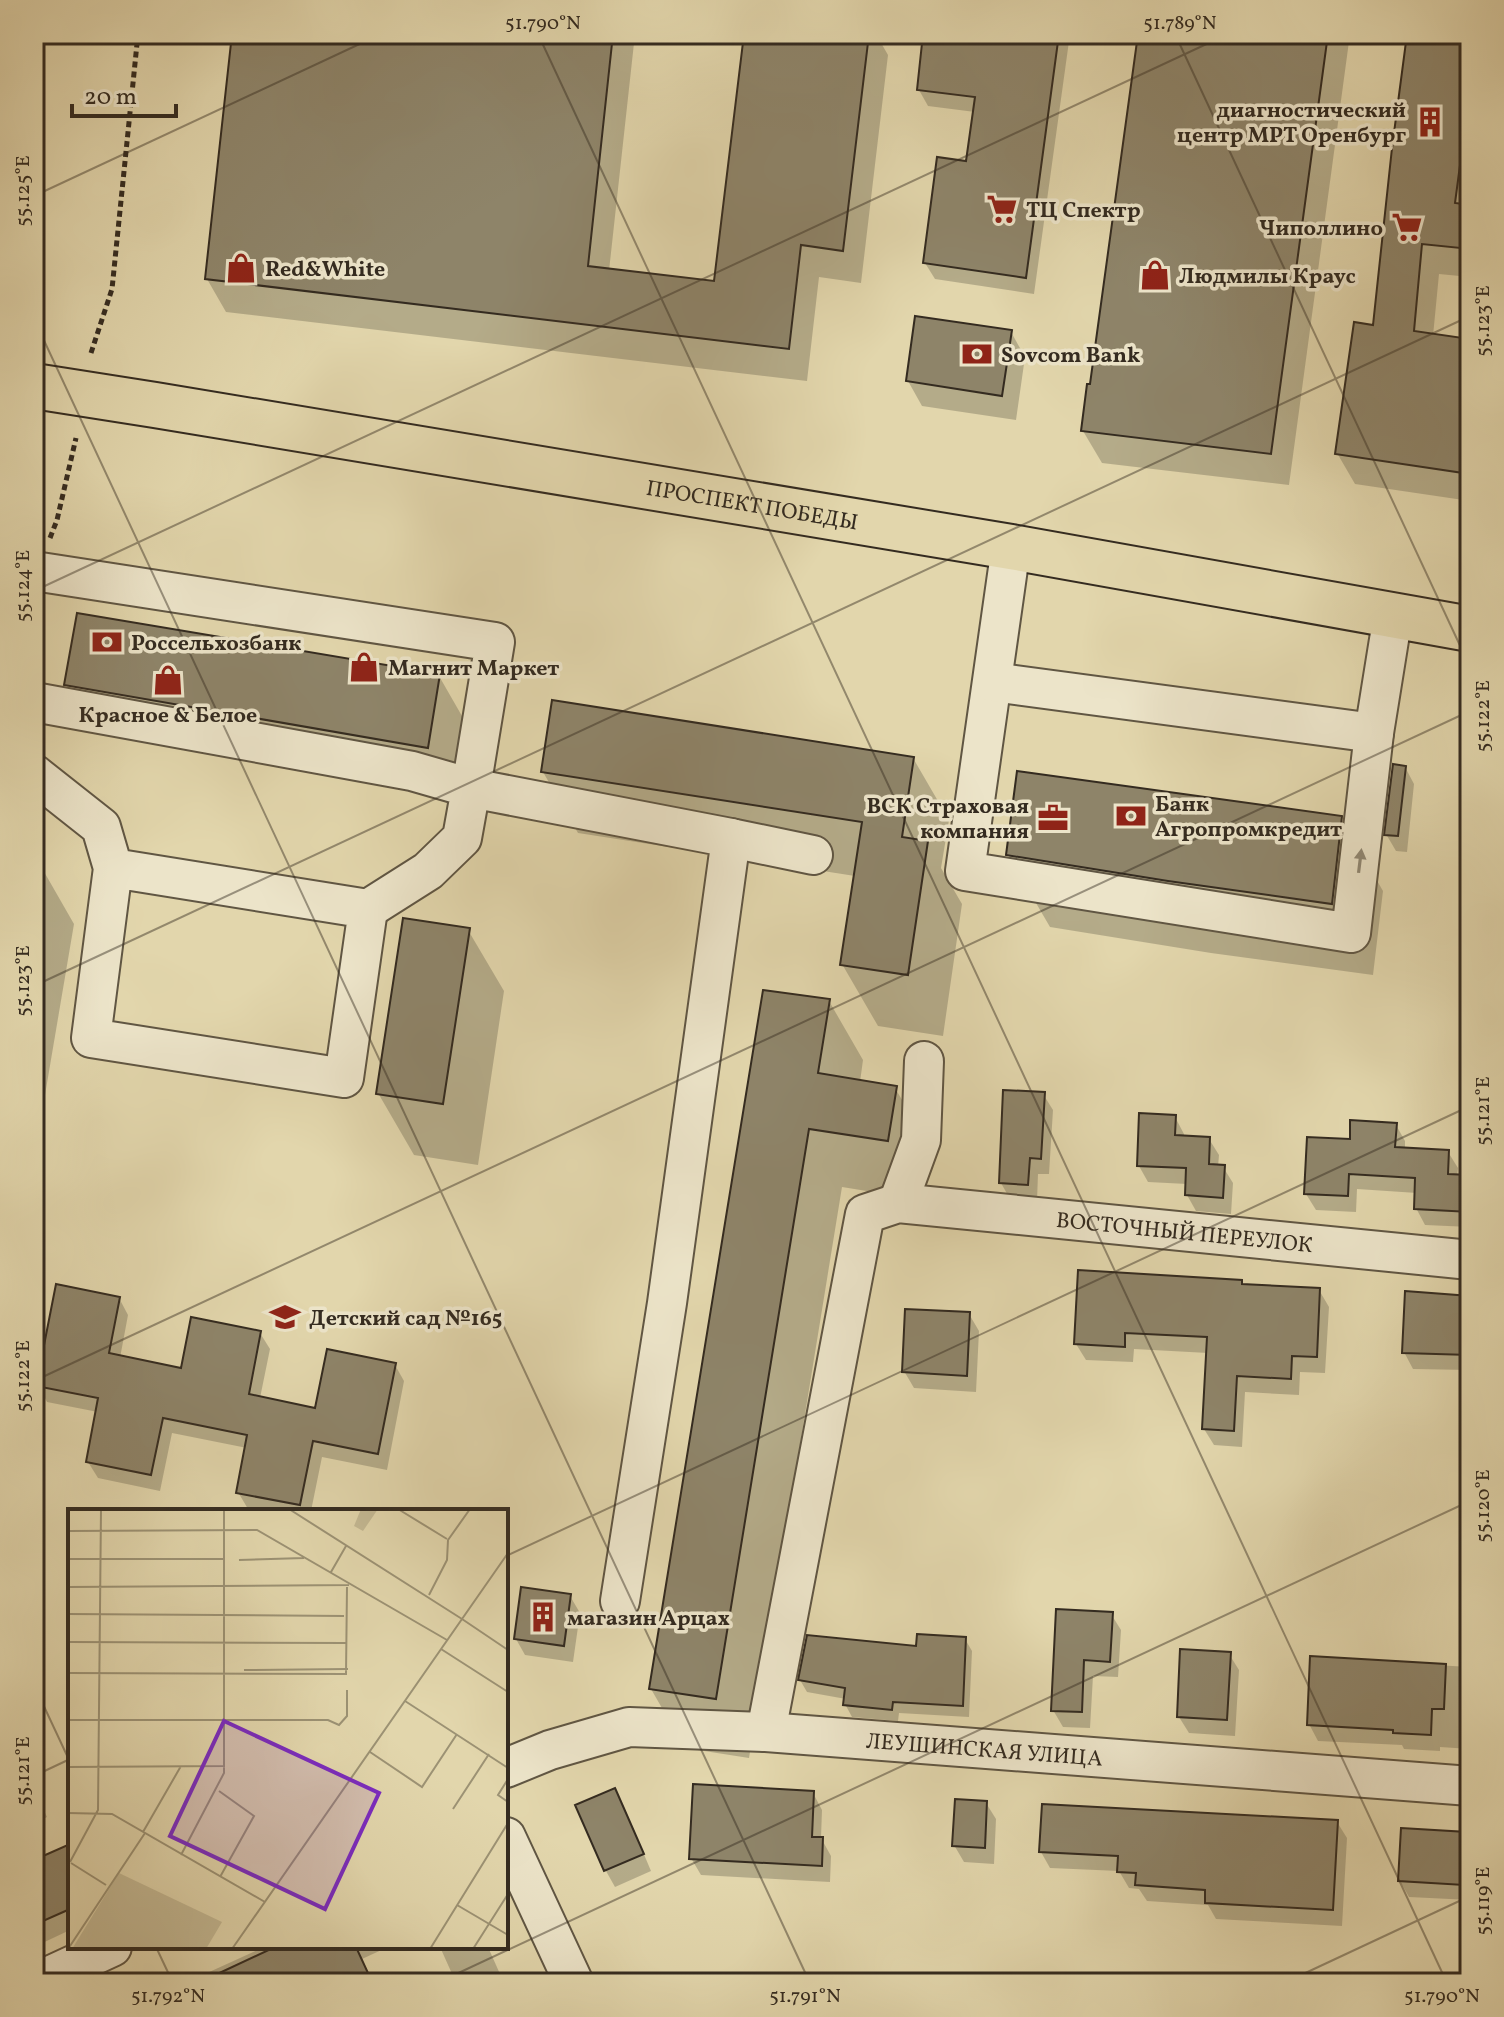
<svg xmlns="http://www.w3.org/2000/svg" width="1504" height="2017" viewBox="0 0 1504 2017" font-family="Vollkorn,serif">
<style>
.shadow{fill:#0003}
.building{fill:#8e8469;stroke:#342b20;stroke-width:2}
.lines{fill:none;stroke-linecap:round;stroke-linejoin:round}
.minor-casing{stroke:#605643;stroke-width:42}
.major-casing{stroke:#342b20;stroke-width:48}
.path{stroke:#342b20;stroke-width:5;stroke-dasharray:6 4;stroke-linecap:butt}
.minor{stroke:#ece4c9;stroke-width:38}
.major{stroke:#e2d6ac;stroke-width:44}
.oneway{fill:#908874}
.ticks{fill:none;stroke:#342b20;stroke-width:2;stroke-opacity:0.45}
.labels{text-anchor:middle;stroke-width:7;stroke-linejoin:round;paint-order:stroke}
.poi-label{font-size:22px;font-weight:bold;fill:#342b20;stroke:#ece4c9;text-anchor:start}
.street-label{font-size:22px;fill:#342b20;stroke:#ece4c9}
.inset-road{fill:none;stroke:#9c9274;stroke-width:2}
.view{fill:#7b2cbf;fill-opacity:0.15;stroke:#7b2cbf;stroke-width:4}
.inset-edge{fill:none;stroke:#342b20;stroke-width:4}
.neatline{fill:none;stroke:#342b20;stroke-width:3}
.ticks-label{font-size:20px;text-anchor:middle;fill:#342b20}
</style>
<rect width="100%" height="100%" fill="#e2d6ac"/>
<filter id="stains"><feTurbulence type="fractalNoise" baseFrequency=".0025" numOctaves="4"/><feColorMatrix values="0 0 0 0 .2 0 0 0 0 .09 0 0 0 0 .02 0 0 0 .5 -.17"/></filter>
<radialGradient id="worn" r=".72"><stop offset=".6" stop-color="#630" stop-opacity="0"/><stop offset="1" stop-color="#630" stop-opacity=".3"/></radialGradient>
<path class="shadow" d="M 233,34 L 635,34 L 609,271 L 716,283 L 746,34 L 876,34 L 888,55 L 861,283 L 819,277 L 807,381 L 226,312 L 207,279 Z
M 925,34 L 1070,34 L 1034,294 L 935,279 L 925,263 L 968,163 L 975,112 L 928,106 L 919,90 Z
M 1140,34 L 1350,34 L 1289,485 L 1102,463 L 1083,431 L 1092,386 Z
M 1442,34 L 1470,34 L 1470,277 L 1439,274 L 1433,336 L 1470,341 L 1470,501 L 1355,484 L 1337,453 L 1375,327 Z
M 1011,332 L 1025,357 L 1016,420 L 922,406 L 908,381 Z
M 439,676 L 466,723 L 454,793 L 93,731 L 66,685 Z
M 913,758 L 949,820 L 941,868 L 962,904 L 943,1036 L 878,1026 L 842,964 L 855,876 L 578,833 L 543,772 Z
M 1405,767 L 1414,784 L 1407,852 L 1396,851 L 1386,834 Z
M 1470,801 L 1470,843 L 1468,839 Z
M 1341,818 L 1383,891 L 1373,975 L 1211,953 L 1050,927 L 1008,855 Z
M 34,862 L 39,863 L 74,924 L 45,1095 L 34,1094 Z
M 468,930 L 504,991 L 478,1165 L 414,1155 L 378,1093 Z
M 829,1001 L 863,1060 L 860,1082 L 895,1088 L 930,1147 L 922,1200 L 842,1187 L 749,1758 L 685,1748 L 651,1689 Z
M 1043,1094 L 1053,1110 L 1049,1174 L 1038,1174 L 1037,1201 L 1010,1199 L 1001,1183 Z
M 1175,1117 L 1184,1134 L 1184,1137 L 1209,1139 L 1219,1155 L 1218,1167 L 1223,1167 L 1233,1183 L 1231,1214 L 1196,1211 L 1187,1195 L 1187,1184 L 1148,1182 L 1139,1166 Z
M 1396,1125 L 1405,1141 L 1405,1150 L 1448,1152 L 1458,1168 L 1457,1177 L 1470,1177 L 1470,1227 L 1425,1225 L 1416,1208 L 1417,1193 L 1357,1189 L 1356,1212 L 1316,1210 L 1306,1194 L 1352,1142 Z
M 1319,1290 L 1329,1307 L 1325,1373 L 1300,1372 L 1299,1395 L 1245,1392 L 1242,1447 L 1214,1445 L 1204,1429 L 1208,1353 L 1134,1349 L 1133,1362 L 1086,1360 L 1076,1344 Z
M 119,1298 L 128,1315 L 120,1358 L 183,1370 L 260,1333 L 270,1349 L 260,1398 L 317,1410 L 395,1365 L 404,1381 L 387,1470 L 322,1457 L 311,1511 L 258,1511 L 248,1509 L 238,1492 L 247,1448 L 172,1433 L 160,1491 L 98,1478 L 88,1462 L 98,1412 L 47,1402 L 38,1385 Z
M 1470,1298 L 1470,1370 L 1413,1369 L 1404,1352 Z
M 969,1314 L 979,1331 L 976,1392 L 914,1388 L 904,1371 Z
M 570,1596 L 580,1613 L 573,1662 L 525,1655 L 516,1639 Z
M 1111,1614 L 1121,1630 L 1118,1677 L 1093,1676 L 1090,1728 L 1063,1727 L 1053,1710 Z
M 965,1639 L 972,1651 L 969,1717 L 899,1713 L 898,1721 L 852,1717 L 845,1704 L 846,1699 L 807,1692 L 800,1680 L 918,1649 Z
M 1229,1654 L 1239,1670 L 1235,1736 L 1189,1733 L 1179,1717 Z
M 1312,1658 L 1470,1667 L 1470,1749 L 1440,1747 L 1440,1751 L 1404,1749 L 1402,1745 L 1318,1741 L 1309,1724 Z
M 34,1789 L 47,1817 L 34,1824 Z
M 614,1791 L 624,1807 L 651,1871 L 615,1887 L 606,1871 L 578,1806 Z
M 813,1793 L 822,1810 L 821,1838 L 831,1856 L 830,1882 L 701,1875 L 691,1858 Z
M 986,1803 L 996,1819 L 994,1864 L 964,1862 L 954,1845 Z
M 1337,1822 L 1347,1838 L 1342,1926 L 1216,1919 L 1208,1905 L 1147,1901 L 1139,1889 L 1129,1888 L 1119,1871 L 1050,1868 L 1041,1852 Z
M 1465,1834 L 1470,1838 L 1470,1900 L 1409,1897 L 1400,1881 Z
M 70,1846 L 70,1930 L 34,1947 L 34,1863 Z
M 264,1947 L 388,1947 L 362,1959 L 373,1983 L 185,1983 Z
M 440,1947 L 488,1947 L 504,1983 L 444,1983 L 443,1981 L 453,1976 Z"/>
<path class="building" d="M 232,34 L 613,34 L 588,266 L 714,281 L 744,34 L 869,34 L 843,251 L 801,245 L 789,349 L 205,279 Z
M 923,34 L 1059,34 L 1026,278 L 923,263 L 937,157 L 966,161 L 975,97 L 917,90 Z
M 1138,34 L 1328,34 L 1271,454 L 1081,431 L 1087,384 L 1090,384 Z
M 1407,34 L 1470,34 L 1470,90 L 1455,203 L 1470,205 L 1470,249 L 1422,244 L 1414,331 L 1470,339 L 1470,474 L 1335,454 L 1354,322 L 1373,325 L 1392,148 Z
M 915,316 L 1012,330 L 1002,396 L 906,381 Z
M 77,613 L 440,674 L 428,748 L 64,685 Z
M 552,700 L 914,757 L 902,837 L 928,841 L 908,975 L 840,965 L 862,822 L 541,772 Z
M 1393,764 L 1406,766 L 1398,836 L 1384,835 Z
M 1017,771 L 1342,816 L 1332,904 L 1168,881 L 1006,855 Z
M 403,918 L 470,928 L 443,1104 L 376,1094 Z
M 763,990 L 830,999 L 818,1073 L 897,1086 L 888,1141 L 809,1129 L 716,1699 L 649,1689 Z
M 1003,1090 L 1045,1092 L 1041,1159 L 1030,1158 L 1028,1185 L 999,1183 Z
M 1139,1113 L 1176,1115 L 1175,1135 L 1210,1137 L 1209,1164 L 1225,1165 L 1223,1198 L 1185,1195 L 1186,1168 L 1137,1166 Z
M 1350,1120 L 1397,1123 L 1395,1147 L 1449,1150 L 1448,1174 L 1470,1175 L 1470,1212 L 1414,1209 L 1415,1178 L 1349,1174 L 1348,1196 L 1304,1194 L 1307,1137 L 1350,1139 Z
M 1078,1270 L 1242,1280 L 1242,1284 L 1320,1288 L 1317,1357 L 1292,1356 L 1291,1379 L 1237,1376 L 1234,1431 L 1202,1429 L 1207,1337 L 1125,1333 L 1125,1347 L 1074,1344 Z
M 56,1284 L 120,1297 L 109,1353 L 181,1368 L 191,1317 L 261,1331 L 249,1394 L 315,1408 L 327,1349 L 396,1363 L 378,1454 L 313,1441 L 300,1505 L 236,1493 L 247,1435 L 163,1418 L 151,1475 L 86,1462 L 98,1398 L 36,1386 Z
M 1405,1291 L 1470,1296 L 1470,1355 L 1402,1353 Z
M 905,1309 L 970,1312 L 967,1376 L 902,1372 Z
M 521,1587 L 571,1594 L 564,1646 L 514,1639 Z
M 1056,1609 L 1113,1612 L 1110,1662 L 1084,1660 L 1082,1712 L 1051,1711 Z
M 917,1634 L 966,1637 L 963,1706 L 893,1702 L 892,1710 L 843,1705 L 845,1688 L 798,1680 L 807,1635 L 916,1646 Z
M 1180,1649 L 1231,1652 L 1227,1720 L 1177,1717 Z
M 1310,1656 L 1446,1664 L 1444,1709 L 1432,1709 L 1431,1735 L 1393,1733 L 1393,1730 L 1307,1725 Z
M 693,1784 L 814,1791 L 812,1837 L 823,1837 L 822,1866 L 689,1859 Z
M 615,1788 L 644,1854 L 604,1871 L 575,1805 Z
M 955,1799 L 987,1801 L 985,1848 L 952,1846 Z
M 1042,1804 L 1338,1820 L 1333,1910 L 1205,1903 L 1205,1890 L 1135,1885 L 1136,1873 L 1117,1872 L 1118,1856 L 1039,1852 Z
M 1401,1828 L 1467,1832 L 1464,1885 L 1398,1881 Z
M 70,1844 L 70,1909 L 34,1925 L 34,1860 Z
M 275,1947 L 356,1947 L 368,1973 L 346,1983 L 198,1983 Z"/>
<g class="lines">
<g class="minor-casing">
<g id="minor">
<path d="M 1011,547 L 965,871 L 1351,933 L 1374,733 L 1393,615"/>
<path d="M 34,571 L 495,642 L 471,788 L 731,838 L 667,1303 L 620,1601"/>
<path d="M 993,682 L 1374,733"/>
<path d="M 34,702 L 412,771 L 471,788 L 462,838 L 428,871 L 368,909"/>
<path d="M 34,774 L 101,827 L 113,868 L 91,1038 L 344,1078 L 368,909 L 113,868"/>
<path d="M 731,838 L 813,855"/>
<path d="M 898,1203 L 921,1140 L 924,1061"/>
<path id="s1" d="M 766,1732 L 865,1214 L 898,1203 L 1470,1260"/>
<path id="s2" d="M 506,1768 L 550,1750 L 629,1727 L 766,1732 L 1470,1786"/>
<path d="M 506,1837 L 574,1983"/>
<path d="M 34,1983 L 112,1947"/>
</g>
</g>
<g class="major-casing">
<g id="major">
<path id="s3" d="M 34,386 L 155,405 L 1011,547 L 1470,629"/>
</g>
</g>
<path class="path" d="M 91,353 L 112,289 L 138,34
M 50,538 L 57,520 L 76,438"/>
<use href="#minor" class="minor"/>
<use href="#major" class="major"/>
</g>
<defs><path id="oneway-solid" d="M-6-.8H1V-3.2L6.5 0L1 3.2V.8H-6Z" transform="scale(2)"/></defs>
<use class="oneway" href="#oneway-solid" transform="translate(1360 861) rotate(-83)"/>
<path class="ticks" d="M 538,34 L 1447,1983M 1175,34 L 1470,667M 34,196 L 381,34M 34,319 L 810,1983M 34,591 L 1228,34M 34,986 L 1470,316M 34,1381 L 1470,711M 506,1556 L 1470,1106M 34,1685 L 70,1762M 34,1776 L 70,1759M 156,1947 L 173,1983M 437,1983 L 1470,1501M 1284,1983 L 1470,1896"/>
<defs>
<g id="building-bare" transform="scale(2.4)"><path d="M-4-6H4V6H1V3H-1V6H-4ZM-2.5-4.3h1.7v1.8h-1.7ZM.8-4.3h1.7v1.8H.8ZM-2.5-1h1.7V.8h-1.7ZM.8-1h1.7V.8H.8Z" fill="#8f2418" stroke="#ece4c9" stroke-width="2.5" paint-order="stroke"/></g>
<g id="supermarket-bare" transform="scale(2.4)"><path d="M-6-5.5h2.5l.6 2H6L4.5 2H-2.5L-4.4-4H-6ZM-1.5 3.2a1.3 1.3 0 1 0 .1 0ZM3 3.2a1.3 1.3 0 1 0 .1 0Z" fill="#8f2418" stroke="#ece4c9" stroke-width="2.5" paint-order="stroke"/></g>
<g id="shop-bare" transform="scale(2.4)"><path d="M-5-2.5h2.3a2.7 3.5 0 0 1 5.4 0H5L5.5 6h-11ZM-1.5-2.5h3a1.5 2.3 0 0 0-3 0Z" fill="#8f2418" stroke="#ece4c9" stroke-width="2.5" paint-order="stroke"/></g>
<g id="bank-bare" transform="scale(2.4)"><path d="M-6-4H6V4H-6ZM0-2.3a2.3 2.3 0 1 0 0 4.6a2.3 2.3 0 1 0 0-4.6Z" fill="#8f2418" stroke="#ece4c9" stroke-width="2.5" paint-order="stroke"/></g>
<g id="office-bare" transform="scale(2.4)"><path d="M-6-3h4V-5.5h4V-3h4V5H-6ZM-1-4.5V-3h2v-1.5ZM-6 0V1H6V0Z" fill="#8f2418" stroke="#ece4c9" stroke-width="2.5" paint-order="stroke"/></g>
<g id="school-bare" transform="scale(2.4)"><path d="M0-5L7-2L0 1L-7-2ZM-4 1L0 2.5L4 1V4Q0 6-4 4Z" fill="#8f2418" stroke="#ece4c9" stroke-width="2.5" paint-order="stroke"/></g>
</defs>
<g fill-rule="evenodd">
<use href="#building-bare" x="1430" y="122"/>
<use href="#supermarket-bare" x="1002" y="209"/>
<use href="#supermarket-bare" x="1407" y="227"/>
<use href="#shop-bare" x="241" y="268"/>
<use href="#shop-bare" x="1155" y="275"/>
<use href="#bank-bare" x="977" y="354"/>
<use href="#bank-bare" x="107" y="642"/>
<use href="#shop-bare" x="364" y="667"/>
<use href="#shop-bare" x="168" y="680"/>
<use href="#bank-bare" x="1131" y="816"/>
<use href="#office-bare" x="1053" y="818"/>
<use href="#school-bare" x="285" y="1317"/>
<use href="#building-bare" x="543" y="1617"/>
</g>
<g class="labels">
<g class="poi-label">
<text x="1406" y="117" text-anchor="end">диагностический<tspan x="1406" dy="25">центр МРТ Оренбург</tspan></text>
<text x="1026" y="217">ТЦ Спектр</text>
<text x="1383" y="235" text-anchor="end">Чиполлино</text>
<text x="265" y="276">Red&amp;White</text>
<text x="1179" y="283">Людмилы Краус</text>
<text x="1001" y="362">Sovcom Bank</text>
<text x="131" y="650">Россельхозбанк</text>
<text x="388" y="675">Магнит Маркет</text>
<text x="168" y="722" text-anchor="middle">Красное &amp; Белое</text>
<text x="1155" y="811">Банк<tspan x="1155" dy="25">Агропромкредит</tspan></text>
<text x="1029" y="813" text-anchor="end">ВСК Страховая<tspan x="1029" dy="25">компания</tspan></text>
<text x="309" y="1325">Детский сад №165</text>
<text x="567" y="1625">магазин Арцах</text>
</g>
<g class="street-label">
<text dy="8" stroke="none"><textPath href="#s3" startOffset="728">ПРОСПЕКТ ПОБЕДЫ</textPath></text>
<text dy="8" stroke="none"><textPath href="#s1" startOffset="850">ВОСТОЧНЫЙ ПЕРЕУЛОК</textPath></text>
<text dy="8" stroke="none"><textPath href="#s2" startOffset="486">ЛЕУШИНСКАЯ УЛИЦА</textPath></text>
</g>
</g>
<g transform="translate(68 1509)">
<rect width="440" height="440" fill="#e2d6ac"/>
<path d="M 51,364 L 154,413 L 138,440 L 4,440 Z" fill="#c4b994"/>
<path d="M 293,0 L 310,0 L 295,22 L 286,17 Z" fill="#c4b994"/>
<path class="inset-road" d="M 221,0 L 394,110M 330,0 L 379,30M 0,22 L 189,21 L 379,131M 0,50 L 156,50M 171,51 L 236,49M 263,63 L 278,37M 0,78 L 281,76M 361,86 L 379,51 L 380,31 L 402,0M 0,105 L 276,107M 394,110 L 440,141M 0,133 L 278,134M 373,140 L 440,183M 176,161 L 280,160M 0,164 L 278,165 L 279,78M 337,192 L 440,259M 0,211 L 260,211 L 271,216 L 279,207 L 279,181M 302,243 L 354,278 L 389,225M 0,258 L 157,257M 440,270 L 430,286 L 440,293M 151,282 L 186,307 L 152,368M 385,300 L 421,245M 0,304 L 44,305 L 197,393M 75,323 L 113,257M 113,346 L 156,264 L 156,0M 2,353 L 30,301 L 33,0M 3,354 L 38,376M 389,396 L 440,426M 0,440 L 77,324M 164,440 L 440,44M 362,440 L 440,314M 405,440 L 440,385"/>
<path class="view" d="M 156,212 L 311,284 L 257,400 L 102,327 Z"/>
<rect width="440" height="440" class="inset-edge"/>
</g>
<rect width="1504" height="2017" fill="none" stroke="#e2d6ac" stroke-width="88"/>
<path d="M72 104v12h104v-12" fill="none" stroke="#342b20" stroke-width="4"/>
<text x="84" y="104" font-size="24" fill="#342b20" stroke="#ece4c9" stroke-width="6" paint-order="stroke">20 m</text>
<rect x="44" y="44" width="1416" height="1929" class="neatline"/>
<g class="ticks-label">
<text x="543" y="29">51.790°N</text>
<text x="1180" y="29">51.789°N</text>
<text transform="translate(22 191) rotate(-90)" y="7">55.125°E</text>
<text transform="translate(1482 321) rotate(-90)" y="7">55.123°E</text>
<text transform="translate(22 586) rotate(-90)" y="7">55.124°E</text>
<text transform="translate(1482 716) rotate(-90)" y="7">55.122°E</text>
<text transform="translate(22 981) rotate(-90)" y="7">55.123°E</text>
<text transform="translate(1482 1111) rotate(-90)" y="7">55.121°E</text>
<text transform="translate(22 1376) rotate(-90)" y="7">55.122°E</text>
<text transform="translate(1482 1506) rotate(-90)" y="7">55.120°E</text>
<text transform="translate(22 1771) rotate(-90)" y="7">55.121°E</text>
<text transform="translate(1482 1901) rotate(-90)" y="7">55.119°E</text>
<text x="168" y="2002">51.792°N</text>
<text x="805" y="2002">51.791°N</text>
<text x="1442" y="2002">51.790°N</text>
</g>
<rect width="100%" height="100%" filter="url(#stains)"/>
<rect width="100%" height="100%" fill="url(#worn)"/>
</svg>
